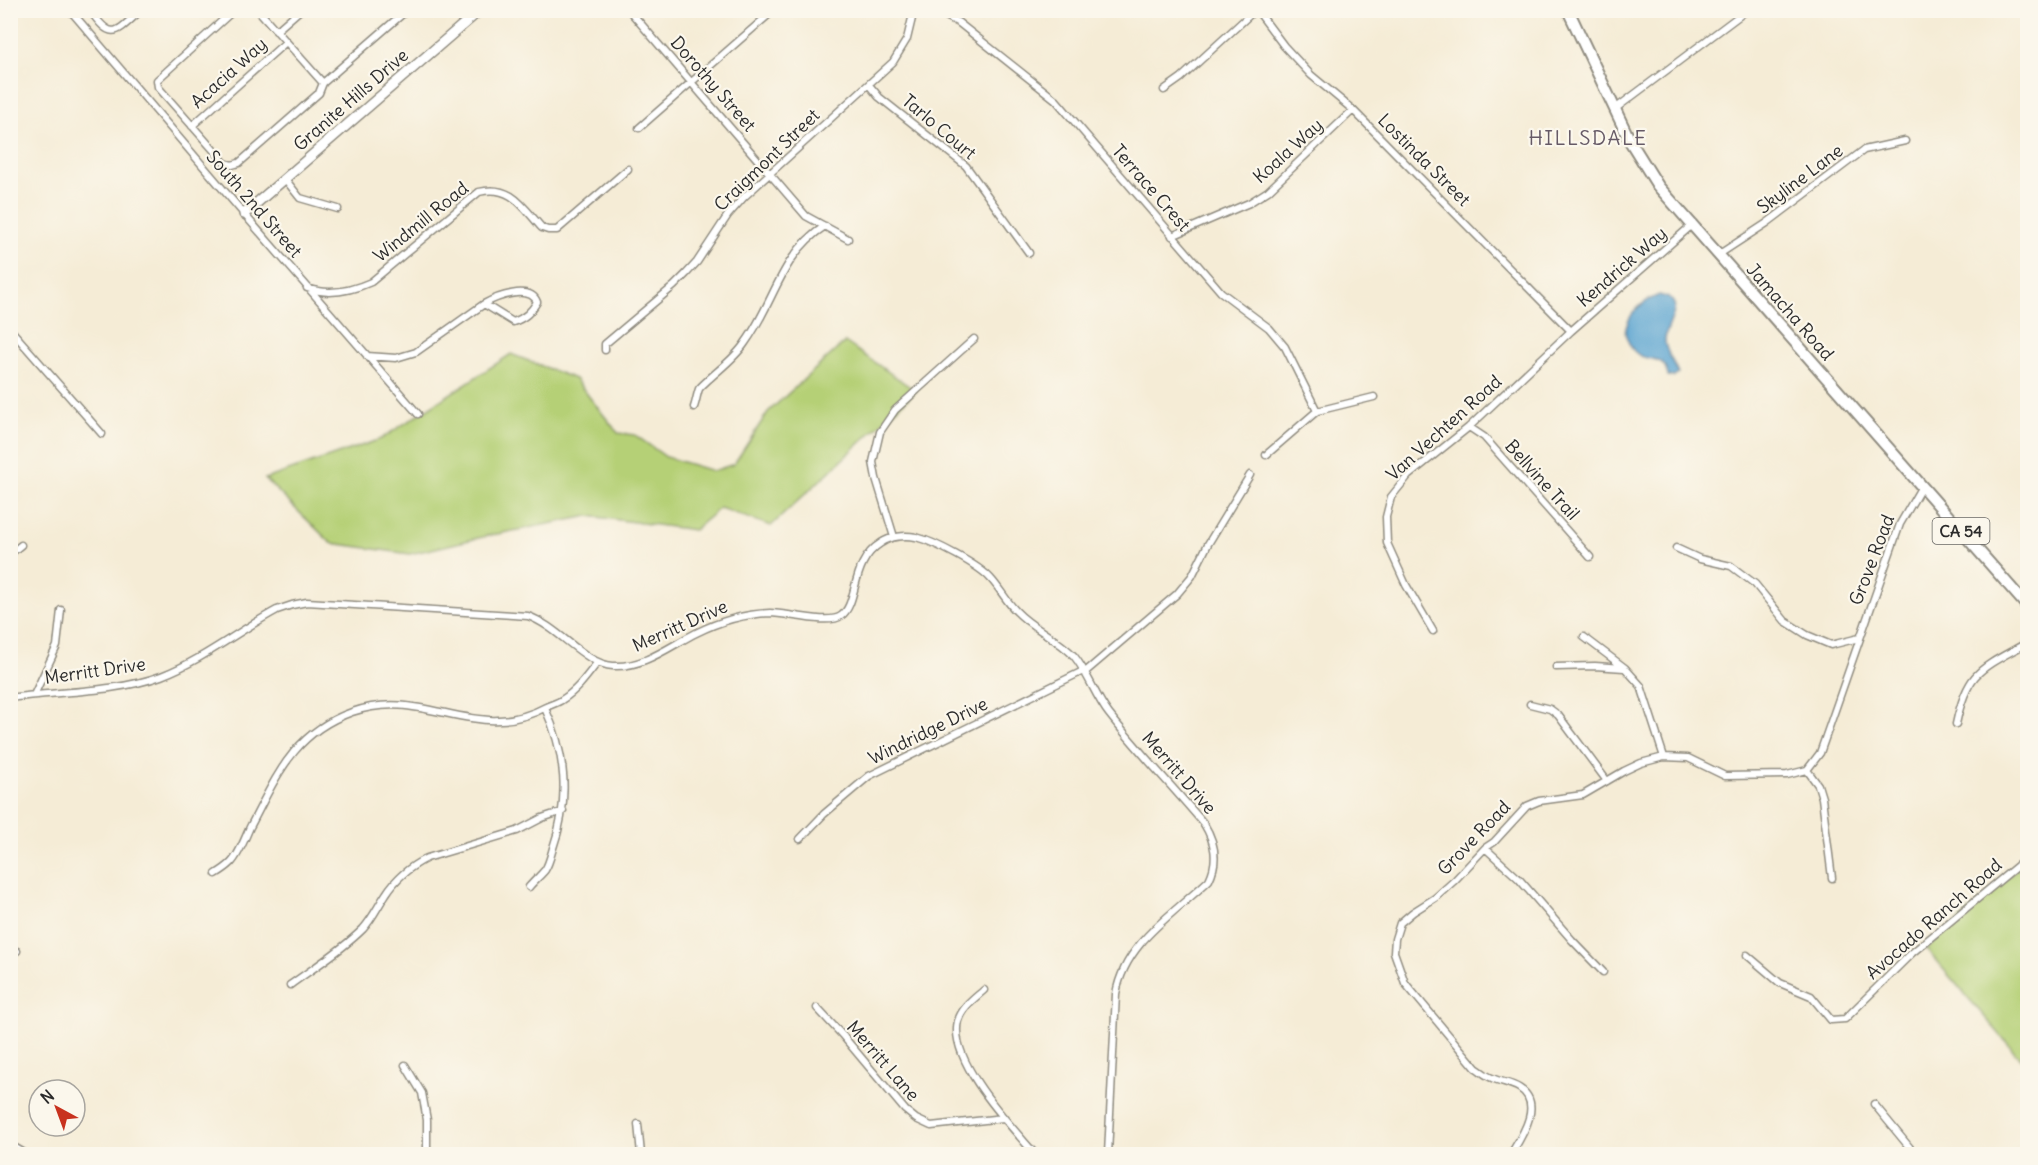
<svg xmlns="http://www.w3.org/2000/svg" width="2038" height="1165" viewBox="0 0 2038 1165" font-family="Delius,sans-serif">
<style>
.green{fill:#b5d076;stroke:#707e50;stroke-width:1.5}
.water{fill:#58a3d0;stroke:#42677e;stroke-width:1.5}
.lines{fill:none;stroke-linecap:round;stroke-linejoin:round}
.street-casing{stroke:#908c80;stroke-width:9}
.secondary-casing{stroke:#908c80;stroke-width:12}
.primary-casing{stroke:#908c80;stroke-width:14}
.street{stroke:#fff;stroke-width:6}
.secondary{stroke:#fff;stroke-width:9}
.primary{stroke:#fff;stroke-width:10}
.labels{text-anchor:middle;stroke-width:4.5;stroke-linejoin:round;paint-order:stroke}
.shield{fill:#fbf7ec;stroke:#696865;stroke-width:1.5}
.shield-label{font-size:16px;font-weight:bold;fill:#2b2b2b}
.street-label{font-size:18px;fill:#2b2b2b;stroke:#fbf7ec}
.neighbourhood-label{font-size:20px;letter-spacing:1.5px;fill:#665a66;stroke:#fbf7ec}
</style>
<rect width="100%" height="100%" fill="#fbf7ec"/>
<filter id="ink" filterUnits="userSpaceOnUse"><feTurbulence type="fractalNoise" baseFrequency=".0167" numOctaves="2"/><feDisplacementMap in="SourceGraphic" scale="12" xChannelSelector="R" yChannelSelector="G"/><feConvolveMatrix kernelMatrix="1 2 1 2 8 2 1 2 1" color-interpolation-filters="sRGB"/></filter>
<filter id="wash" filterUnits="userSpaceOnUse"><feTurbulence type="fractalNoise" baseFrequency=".008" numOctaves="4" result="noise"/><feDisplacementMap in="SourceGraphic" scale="24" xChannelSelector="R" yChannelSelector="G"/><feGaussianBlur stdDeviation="1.35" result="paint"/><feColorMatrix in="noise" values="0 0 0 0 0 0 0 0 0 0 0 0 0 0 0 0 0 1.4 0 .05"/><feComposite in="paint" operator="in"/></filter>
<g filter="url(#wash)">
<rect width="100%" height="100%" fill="#f5ecd6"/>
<path class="green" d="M 845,342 L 916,391 L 771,526 L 720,508 L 694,530 L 589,516 L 487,536 L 410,554 L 331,543 L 265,479 L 381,439 L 511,354 L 575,379 L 618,433 L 635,435 L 666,457 L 713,471 L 734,464 L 768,412 Z
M 2027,860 L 2027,1066 L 1926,949 Z"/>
<path class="water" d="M 1659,295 C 1691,301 1664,323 1665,342 C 1666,353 1675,363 1678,374 L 1674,377 L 1668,376 C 1664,351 1647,365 1634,351 C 1630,347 1627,339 1625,333 C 1628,313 1640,303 1659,295 Z"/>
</g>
<g filter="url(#ink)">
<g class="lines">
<g class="street-casing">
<path id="street" d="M 70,10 L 244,214 L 418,414
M 90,10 C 112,42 116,33 141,10
M 234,10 L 157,80 L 158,87 L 225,163 L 232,165 L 239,163 L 319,93 L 323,83 L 258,10
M 629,10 L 806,216 L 848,239
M 935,10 L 959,23 L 1056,100 L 1221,292 L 1269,328 L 1285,347 L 1317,411
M 1257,10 L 1284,46 L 1311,75 L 1353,110 L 1571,331
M 276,31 L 300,10
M 323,83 L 407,10
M 869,85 L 879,97 L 966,166 L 1029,253
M 1164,90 L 1181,78 L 1255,10
M 1615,109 L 1747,10
M 192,126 L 286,42
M 639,128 L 774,10
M 285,179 L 300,198 L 338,209
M 1172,236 L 1249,203 L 1268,191 L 1353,110
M 1718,255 L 1767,223 L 1864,150 L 1905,141
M 307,288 C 329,296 351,291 371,282 L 479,192 C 511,184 523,207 542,228 L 548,230 L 557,230 L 628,169
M 10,329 L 102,434
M 605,350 L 605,344 L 674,286 L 686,274 L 697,262 L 728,215 L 744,197 L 893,62 L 907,39 L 914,10
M 367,356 L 396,358 L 416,352 L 484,304 L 513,322 C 525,318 531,312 537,302 C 530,284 496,297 484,304
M 694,407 C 696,402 697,394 699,389 C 701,386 706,382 709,379 C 721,368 736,357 745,343 C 775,302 780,255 825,226
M 1469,427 L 1484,437 L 1590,557
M 1266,455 L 1317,411 L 1374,397
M 894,537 L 876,478 L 873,462 L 880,432 L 895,410 L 974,339
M 1676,548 L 1700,559 L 1731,566 L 1755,584 L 1785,621 L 1807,635 L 1831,645 L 1859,638
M 10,554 L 21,545
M 1433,631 L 1406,585 L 1387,543 L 1386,517 L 1391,497 L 1408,476 L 1469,427 L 1571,331 L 1692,225
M 1584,637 L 1625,668 L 1641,686 L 1664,757
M 1556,667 L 1595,666 L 1624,668
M 1084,673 L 1177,594 L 1192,576 L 1208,544 L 1250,475
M 34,695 L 57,646 L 61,610
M 10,698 C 60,691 114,693 161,676 C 203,660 238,631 277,610 L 292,605 L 307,602 L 528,616 C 559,627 584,664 613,666 C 643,668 670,646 696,633 C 720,621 743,614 770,613 C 787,613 829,625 841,616 C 859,603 850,562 881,543 C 891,536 905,535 916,537 C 935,542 979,565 991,579 C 1000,589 1007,602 1016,611 C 1033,629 1057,638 1074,656 C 1088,673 1095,696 1109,714 C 1139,752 1173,787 1204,824 C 1215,842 1219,860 1209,880 C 1173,915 1125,942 1116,994 L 1108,1154
M 1530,704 L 1550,709 L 1558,715 L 1607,781
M 1956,724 C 1967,672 1980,669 2023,645 L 2028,640
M 1807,770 L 1818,785 L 1822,798 L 1832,878
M 800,839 L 824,814 L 869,776 L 1083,671
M 1485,848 L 1519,879 L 1572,940 L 1603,972
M 216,874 C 221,871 227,867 231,863 C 239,855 245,838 250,827 C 277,776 293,733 352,712 C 424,686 476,745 546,707 C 552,704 558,703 563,699 C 577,690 587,676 597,663
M 529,887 C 534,881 540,876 545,870 C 549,864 551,855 553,848 C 570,799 566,754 545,708
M 10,953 L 17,951
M 1747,955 L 1780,983 L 1811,996 L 1831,1020 L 1845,1019 L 1912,953 L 2028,857
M 290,985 C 315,967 342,950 363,929 C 373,918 378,906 386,894 C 396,878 411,866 427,858 L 517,831 L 542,818 L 563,811
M 984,990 C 974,999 962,1007 958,1021 C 948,1061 1011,1126 1035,1154
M 817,1008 L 843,1036 L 905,1110 L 916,1119 L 931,1126 L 1003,1118
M 405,1065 L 422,1093 L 427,1120 L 427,1154
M 1874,1104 L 1915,1154
M 638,1124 L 641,1154
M 10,1147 L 14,1147 L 26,1154
M 1511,1154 C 1522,1136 1544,1103 1519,1088 C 1511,1083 1501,1082 1492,1078 C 1486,1076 1481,1071 1476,1068 L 1405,983 L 1394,952 L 1395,939 L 1400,923 L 1413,912 L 1435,898 L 1455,880 L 1485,848 L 1494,842 L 1527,806 L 1539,801 L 1583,795 L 1624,771 L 1641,763 L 1664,757 L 1688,758 L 1725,776 L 1787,775 L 1807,770 L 1820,753 L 1900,524 L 1922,486"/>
</g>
<g class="secondary-casing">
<path id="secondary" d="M 244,214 L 480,10"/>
</g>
<g class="primary-casing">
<path id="primary" d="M 1568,10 L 1630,141 L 1658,186 L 2028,607"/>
</g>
<use href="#street" class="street"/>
<use href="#secondary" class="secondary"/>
<use href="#primary" class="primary"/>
</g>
</g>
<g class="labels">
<rect class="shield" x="1932.5" y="518" width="57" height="26" rx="4.5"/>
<g class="shield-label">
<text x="1961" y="537">CA 54</text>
</g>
<g class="street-label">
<text transform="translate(229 73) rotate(-42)" y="6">Acacia Way</text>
<text transform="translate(713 84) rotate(49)" y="6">Dorothy Street</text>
<text transform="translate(351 100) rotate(-41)" y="6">Granite Hills Drive</text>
<text transform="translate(939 127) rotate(40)" y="6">Tarlo Court</text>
<text transform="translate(1288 151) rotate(-42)" y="6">Koala Way</text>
<text transform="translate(767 160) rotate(-44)" y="6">Craigmont Street</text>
<text transform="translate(1424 160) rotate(45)" y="6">Lostinda Street</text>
<text transform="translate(1800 179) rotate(-37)" y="6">Skyline Lane</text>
<text transform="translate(1151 188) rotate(49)" y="6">Terrace Crest</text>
<text transform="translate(254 204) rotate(49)" y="6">South 2nd Street</text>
<text transform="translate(421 222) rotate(-39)" y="6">Windmill Road</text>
<text transform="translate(1622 267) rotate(-41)" y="6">Kendrick Way</text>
<text transform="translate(1790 312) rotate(49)" y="6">Jamacha Road</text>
<text transform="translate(1444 428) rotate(-42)" y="6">Van Vechten Road</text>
<text transform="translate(1542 480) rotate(48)" y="6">Bellvine Trail</text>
<text transform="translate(1872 560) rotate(-69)" y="6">Grove Road</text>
<text transform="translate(680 626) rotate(-24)" y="6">Merritt Drive</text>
<text transform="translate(95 671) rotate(-8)" y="6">Merritt Drive</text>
<text transform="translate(928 731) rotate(-26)" y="6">Windridge Drive</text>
<text transform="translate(1179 773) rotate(49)" y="6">Merritt Drive</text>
<text transform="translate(1474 838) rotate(-46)" y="6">Grove Road</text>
<text transform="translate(1934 919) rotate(-41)" y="6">Avocado Ranch Road</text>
<text transform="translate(883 1061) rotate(49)" y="6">Merritt Lane</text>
</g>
<g class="neighbourhood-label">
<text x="1588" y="145">HILLSDALE</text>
</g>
</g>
<rect width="2038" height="1165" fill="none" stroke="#fbf7ec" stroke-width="36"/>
<g transform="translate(57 1108) rotate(319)"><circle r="28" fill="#fbf7ec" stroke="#a8a59f" stroke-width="1.5"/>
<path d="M0-4.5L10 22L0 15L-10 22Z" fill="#c8321e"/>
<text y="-9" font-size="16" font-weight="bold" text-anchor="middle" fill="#2b2b2b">N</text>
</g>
</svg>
